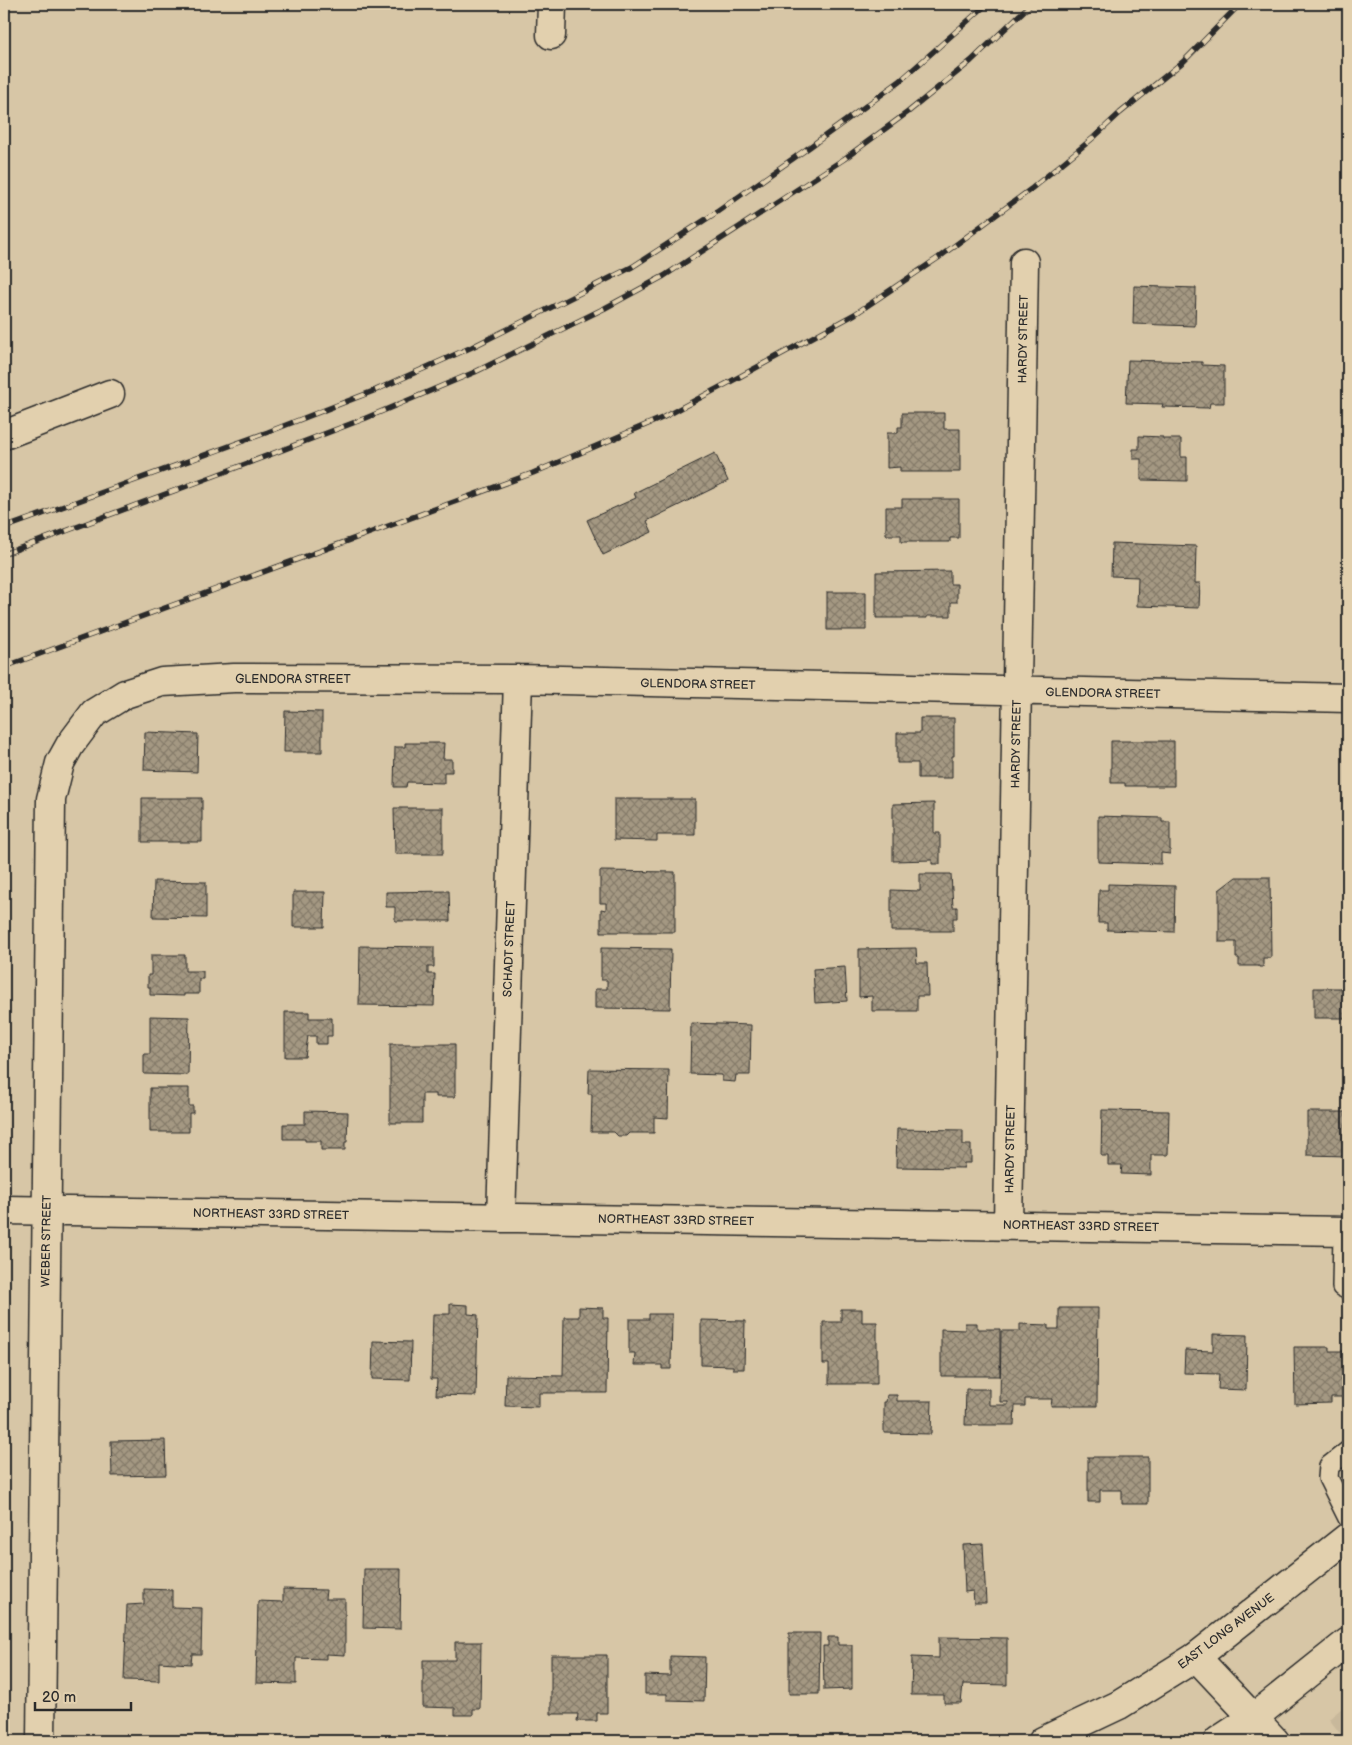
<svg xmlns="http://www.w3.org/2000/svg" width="1352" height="1745" viewBox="0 0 1352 1745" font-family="'Balsamiq Sans',sans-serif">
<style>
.built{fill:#c8b89b}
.building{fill:url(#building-cross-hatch);stroke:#2b2b2b}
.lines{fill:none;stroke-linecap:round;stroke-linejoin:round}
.service-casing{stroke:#2b2b2b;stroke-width:22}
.minor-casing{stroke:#2b2b2b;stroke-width:31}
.secondary-casing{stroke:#2b2b2b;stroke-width:31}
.service{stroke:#e2d0ae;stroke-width:19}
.minor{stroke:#e2d0ae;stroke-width:28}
.secondary{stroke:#e2d0ae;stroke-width:28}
.rail-casing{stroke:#2b2b2b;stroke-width:5.5}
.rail{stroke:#e2d0ae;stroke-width:4;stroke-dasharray:11;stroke-linecap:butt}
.labels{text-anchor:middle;stroke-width:4;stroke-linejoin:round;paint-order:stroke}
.street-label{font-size:12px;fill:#2b2b2b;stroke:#e2d0ae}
</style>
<defs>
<pattern id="building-cross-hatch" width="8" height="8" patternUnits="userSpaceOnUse" patternTransform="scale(1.25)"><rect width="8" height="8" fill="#a49882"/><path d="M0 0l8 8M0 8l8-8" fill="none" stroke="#867c6b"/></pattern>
</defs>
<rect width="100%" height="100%" fill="#d7c6a6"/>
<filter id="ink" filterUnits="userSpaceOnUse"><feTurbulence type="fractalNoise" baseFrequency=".02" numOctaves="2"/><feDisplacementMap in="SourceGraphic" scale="10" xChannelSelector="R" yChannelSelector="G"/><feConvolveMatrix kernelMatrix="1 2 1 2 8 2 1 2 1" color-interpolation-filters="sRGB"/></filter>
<g filter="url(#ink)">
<path class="built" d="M 1348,1703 L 1348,1741 L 1346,1741 L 1329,1719 Z"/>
<path class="building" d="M 1343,247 L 1348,247 L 1348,279 L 1344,279 Z
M 1134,286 L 1196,288 L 1195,326 L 1133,324 Z
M 1128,360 L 1202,362 L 1202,365 L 1224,366 L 1224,403 L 1210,403 L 1209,408 L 1162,407 L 1163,404 L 1126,403 Z
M 902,413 L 944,413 L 944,429 L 960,429 L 960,472 L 900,472 L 900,467 L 887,468 L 887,433 L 898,433 L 898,427 L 902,427 Z
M 1139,436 L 1163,437 L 1163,439 L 1181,439 L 1181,457 L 1187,457 L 1187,481 L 1141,480 L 1141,459 L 1133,459 L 1133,449 L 1139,449 Z
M 715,453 L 728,481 L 647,521 L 652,532 L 603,555 L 587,520 L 636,498 L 634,493 Z
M 902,499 L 959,499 L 959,538 L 950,538 L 950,542 L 901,542 L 901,535 L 886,535 L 886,507 L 902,507 Z
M 1112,543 L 1196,546 L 1195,583 L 1200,583 L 1199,608 L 1137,606 L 1138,577 L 1111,576 Z
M 950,571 L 950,584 L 957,584 L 957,602 L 951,602 L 951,616 L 927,616 L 927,618 L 876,618 L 876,572 Z
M 827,592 L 866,592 L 866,630 L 827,630 Z
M 285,711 L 322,712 L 322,752 L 284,752 Z
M 920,718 L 954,718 L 954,756 L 952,756 L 952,778 L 918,778 L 918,763 L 897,763 L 897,733 L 920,733 Z
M 145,732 L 198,734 L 197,772 L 144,770 Z
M 1111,741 L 1174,741 L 1174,786 L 1125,786 L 1125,783 L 1111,783 Z
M 405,743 L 444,743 L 443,759 L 452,759 L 452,772 L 444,772 L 444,783 L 407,782 L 406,787 L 394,787 L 395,747 L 405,747 Z
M 142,798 L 202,798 L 202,842 L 142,842 Z
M 614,799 L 695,799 L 695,835 L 657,835 L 657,841 L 614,840 Z
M 934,803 L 934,833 L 940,833 L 940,864 L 932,864 L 932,860 L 893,861 L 893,804 Z
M 394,808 L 443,808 L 443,854 L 395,854 Z
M 1098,816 L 1162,818 L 1162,822 L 1170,822 L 1170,854 L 1161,853 L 1161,864 L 1098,862 Z
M 600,871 L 675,872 L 675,932 L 601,932 L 601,909 L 606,910 L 606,903 L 600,903 Z
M 920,874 L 951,874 L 953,907 L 957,907 L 957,918 L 953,918 L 953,931 L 891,931 L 891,890 L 920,891 Z
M 1236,877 L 1270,877 L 1271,958 L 1263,958 L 1263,967 L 1259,967 L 1259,966 L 1239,966 L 1239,958 L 1236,958 L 1236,942 L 1219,942 L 1219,890 Z
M 154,881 L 206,882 L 206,918 L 153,917 Z
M 1108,884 L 1175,886 L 1174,932 L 1107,930 L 1107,923 L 1098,923 L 1099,890 L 1108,890 Z
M 449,891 L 450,921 L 395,921 L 395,907 L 386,907 L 386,892 Z
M 293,892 L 325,892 L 324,927 L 293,927 Z
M 360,946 L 434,947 L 434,967 L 428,967 L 428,974 L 435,974 L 434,1006 L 359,1005 Z
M 601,948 L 671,949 L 670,1009 L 595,1008 L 595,989 L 607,989 L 607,980 L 601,980 Z
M 916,948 L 917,963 L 927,963 L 928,996 L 917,996 L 917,1011 L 872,1011 L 872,996 L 859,997 L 859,949 Z
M 151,955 L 185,955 L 185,971 L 203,971 L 203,979 L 199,979 L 199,994 L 184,994 L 184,996 L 150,995 L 150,987 L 148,987 L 148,975 L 151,975 Z
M 845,967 L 847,1001 L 815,1003 L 813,969 Z
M 1314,988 L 1348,988 L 1348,1018 L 1314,1018 Z
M 285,1012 L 309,1012 L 309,1018 L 332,1018 L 332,1036 L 327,1036 L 327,1044 L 316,1044 L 316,1036 L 308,1036 L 305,1057 L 285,1057 Z
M 150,1016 L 189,1017 L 188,1075 L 144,1074 L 144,1054 L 150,1054 Z
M 691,1023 L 751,1025 L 750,1075 L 736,1075 L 735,1082 L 722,1081 L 722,1075 L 690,1074 Z
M 1345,1034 L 1348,1034 L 1348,1069 L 1345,1069 Z
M 390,1044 L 455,1044 L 455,1097 L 436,1097 L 436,1094 L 422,1094 L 422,1123 L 390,1123 Z
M 589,1069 L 669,1070 L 668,1118 L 654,1117 L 654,1133 L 629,1133 L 626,1136 L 618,1136 L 614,1132 L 591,1132 L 592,1094 L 588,1094 Z
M 150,1088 L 189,1088 L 189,1106 L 193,1106 L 193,1113 L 189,1113 L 189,1132 L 150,1132 Z
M 1102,1110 L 1169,1111 L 1168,1155 L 1151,1155 L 1151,1175 L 1121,1174 L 1122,1165 L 1108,1165 L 1108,1156 L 1101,1156 Z
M 305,1111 L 348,1112 L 347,1142 L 345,1142 L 345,1150 L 321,1150 L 321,1141 L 305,1141 L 305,1139 L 283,1139 L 283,1124 L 305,1124 Z
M 1307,1112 L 1348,1112 L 1348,1156 L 1307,1155 Z
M 897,1129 L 963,1130 L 963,1145 L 971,1145 L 971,1163 L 964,1163 L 964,1168 L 896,1167 Z
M 450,1304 L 468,1305 L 468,1314 L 478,1315 L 476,1396 L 436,1395 L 437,1379 L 431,1379 L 433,1314 L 450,1314 Z
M 579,1307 L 603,1308 L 603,1318 L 608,1318 L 607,1393 L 539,1393 L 539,1407 L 505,1406 L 506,1375 L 563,1376 L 564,1317 L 579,1317 Z
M 1059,1308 L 1098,1308 L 1097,1406 L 1051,1406 L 1052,1399 L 1025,1399 L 1025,1406 L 1015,1406 L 1014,1425 L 965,1425 L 966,1389 L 989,1389 L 989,1405 L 1008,1405 L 1008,1402 L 1000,1402 L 1001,1331 L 1020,1331 L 1020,1324 L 1048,1325 L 1048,1329 L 1059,1329 Z
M 841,1309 L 862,1309 L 862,1322 L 877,1322 L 877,1384 L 829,1384 L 829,1364 L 823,1364 L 823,1322 L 841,1322 Z
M 649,1314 L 672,1314 L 671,1369 L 662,1369 L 662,1365 L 634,1365 L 635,1353 L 629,1353 L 629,1319 L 649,1319 Z
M 701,1320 L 745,1321 L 744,1369 L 733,1369 L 733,1366 L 701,1365 Z
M 965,1323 L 977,1323 L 977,1329 L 1000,1329 L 1000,1376 L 941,1376 L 941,1329 L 965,1330 Z
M 1213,1334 L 1247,1335 L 1246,1390 L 1218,1389 L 1219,1374 L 1184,1373 L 1185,1350 L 1213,1351 Z
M 373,1341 L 411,1342 L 410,1380 L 372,1379 Z
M 1294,1347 L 1329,1347 L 1329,1351 L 1348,1351 L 1348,1397 L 1331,1397 L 1331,1403 L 1295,1404 Z
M 887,1395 L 897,1395 L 897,1401 L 932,1401 L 931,1434 L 884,1433 L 884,1402 L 886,1402 Z
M 165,1440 L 166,1475 L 112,1476 L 111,1441 Z
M 1088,1457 L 1148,1457 L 1148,1504 L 1122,1504 L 1122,1490 L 1100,1490 L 1100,1502 L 1088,1502 Z
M 983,1544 L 986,1603 L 974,1603 L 973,1591 L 965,1592 L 963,1545 Z
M 364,1569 L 401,1569 L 400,1629 L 363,1628 Z
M 144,1589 L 172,1590 L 172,1607 L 202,1608 L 201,1654 L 192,1654 L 191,1664 L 159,1662 L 159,1681 L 124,1680 L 127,1605 L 144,1604 Z
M 283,1589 L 326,1590 L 325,1599 L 345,1599 L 345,1655 L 326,1654 L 326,1659 L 296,1658 L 296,1684 L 256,1683 L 258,1601 L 283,1602 Z
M 789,1633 L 820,1633 L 819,1694 L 789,1694 Z
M 828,1637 L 838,1637 L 838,1645 L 852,1645 L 852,1689 L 824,1690 L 823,1646 L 828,1646 Z
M 939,1637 L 1007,1638 L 1007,1685 L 963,1684 L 961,1703 L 944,1703 L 944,1695 L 911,1695 L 912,1657 L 939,1658 Z
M 455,1642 L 481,1642 L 480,1709 L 473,1709 L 473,1715 L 455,1715 L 455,1708 L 423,1707 L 423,1660 L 455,1660 Z
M 551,1655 L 607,1655 L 607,1713 L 597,1713 L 597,1721 L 577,1721 L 578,1714 L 551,1714 Z
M 670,1656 L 705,1657 L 704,1701 L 667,1700 L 667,1694 L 645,1694 L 645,1675 L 670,1676 Z"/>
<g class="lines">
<g class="service-casing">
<path id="service" d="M 1343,1231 L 1342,1287 L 1348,1290
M 1348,1451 L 1329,1466 L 1328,1478 L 1348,1518"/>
</g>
<g class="minor-casing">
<path id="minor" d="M 551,35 L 552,4
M 4,435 L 110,394
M 4,1210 L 1348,1231
M 501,1218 L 518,679
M 1008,1225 L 1024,262
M 1196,1657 L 1275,1741
M 41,1741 L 51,799 L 60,763 L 70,745 L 94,713 L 125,694 L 162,682 L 234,678 L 518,679 L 1348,698"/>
</g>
<g class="secondary-casing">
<path id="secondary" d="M 1043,1741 L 1119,1705 L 1196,1657 L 1348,1537
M 1218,1741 L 1253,1718 L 1348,1642"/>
</g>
<use href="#service" class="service"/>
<use href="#minor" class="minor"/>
<use href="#secondary" class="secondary"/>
<g class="rail-casing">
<path id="rail" d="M 4,528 L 268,432 L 376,390 L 472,347 L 632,267 L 714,214 L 811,146 L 900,81 L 987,4
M 4,554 L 214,476 L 366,418 L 475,372 L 605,308 L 664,276 L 844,159 L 908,112 L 971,61 L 1031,4
M 4,667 L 533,473 L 662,418 L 741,376 L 855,314 L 938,258 L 1031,189 L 1093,138 L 1120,113 L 1184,61 L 1240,4"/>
</g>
<use href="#rail" class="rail"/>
</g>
</g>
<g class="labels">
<g class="street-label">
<text transform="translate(1023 339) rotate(-89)" y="4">HARDY STREET</text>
<text x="293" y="683">GLENDORA STREET</text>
<text transform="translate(698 684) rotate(1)" y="4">GLENDORA STREET</text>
<text transform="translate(1103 693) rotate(1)" y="4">GLENDORA STREET</text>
<text transform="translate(1016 744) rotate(-89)" y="4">HARDY STREET</text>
<text transform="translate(509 949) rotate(-88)" y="4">SCHADT STREET</text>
<text transform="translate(1010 1149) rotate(-89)" y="4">HARDY STREET</text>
<text transform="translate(271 1214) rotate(1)" y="4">NORTHEAST 33RD STREET</text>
<text transform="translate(676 1220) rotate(1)" y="4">NORTHEAST 33RD STREET</text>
<text transform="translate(1081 1226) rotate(1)" y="4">NORTHEAST 33RD STREET</text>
<text transform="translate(46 1241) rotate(-89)" y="4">WEBER STREET</text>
<text transform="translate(1226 1631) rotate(-37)" y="4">EAST LONG AVENUE</text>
</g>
</g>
<rect width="1352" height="1745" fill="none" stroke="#e2d0ae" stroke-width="20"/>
<rect x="10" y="10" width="1332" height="1725" fill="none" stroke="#2b2b2b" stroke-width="2" filter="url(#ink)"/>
<path d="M35 1702v8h96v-8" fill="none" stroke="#2b2b2b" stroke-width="2.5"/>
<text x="42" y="1702" font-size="15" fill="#2b2b2b" stroke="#e2d0ae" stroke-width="4" paint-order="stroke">20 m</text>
</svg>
